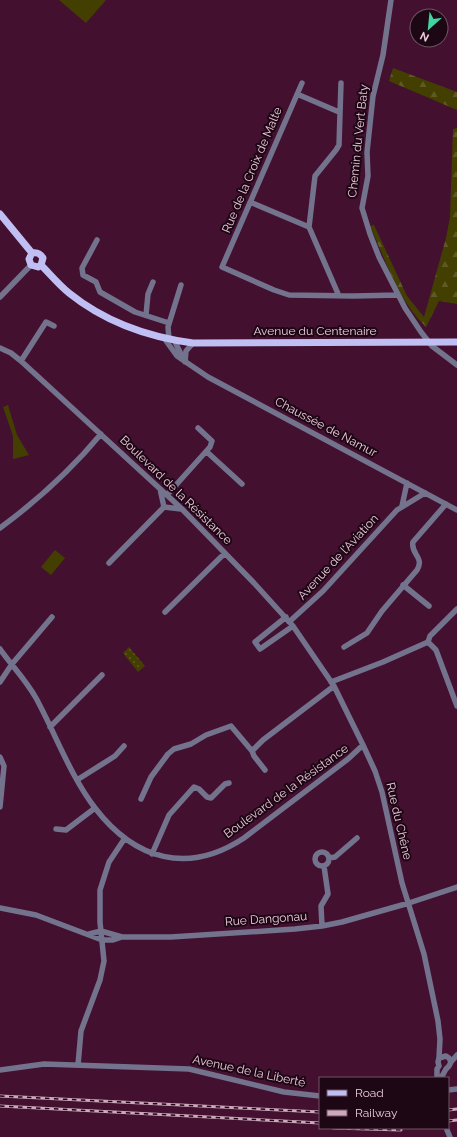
<svg xmlns="http://www.w3.org/2000/svg" width="457" height="1137" viewBox="0 0 457 1137" font-family="Raleway,sans-serif">
<style>
.grass{fill:#433f00}
.forest{fill:url(#forest-firs)}
.park{fill:url(#park-dots)}
.lines{fill:none;stroke-linecap:round;stroke-linejoin:round}
.minor{stroke:#73738d;stroke-width:5.5}
.major{stroke:#c0bff4;stroke-width:7}
.rail-casing{stroke:#cea8bc;stroke-width:3}
.rail{stroke:#1d0714;stroke-width:1.5;stroke-dasharray:4.5;stroke-linecap:butt}
.labels{text-anchor:middle;stroke-width:4;stroke-linejoin:round;paint-order:stroke}
.street-label{font-size:12px;fill:#edcbdc;stroke:#1d0714}
</style>
<defs>
<pattern id="forest-firs" width="22" height="20" patternUnits="userSpaceOnUse"><rect width="22" height="20" fill="#433f00"/><path d="M5 1l3.5 6h-7zM16 11l3.5 6h-7z" fill="#5e5925"/></pattern>
<pattern id="park-dots" width="8" height="8" patternUnits="userSpaceOnUse"><rect width="8" height="8" fill="#433f00"/><path d="M2 2h.1M6 6h.1" fill="none" stroke="#5e5925" stroke-width="1.8" stroke-linecap="round"/></pattern>
</defs>
<rect width="100%" height="100%" fill="#431030"/>
<path class="grass" d="M 59,0 L 106,0 L 86,23 Z
M 8,405 L 17,435 L 29,455 L 13,459 L 13,436 L 3,407 Z
M 55,550 L 65,558 L 51,575 L 41,567 Z"/>
<path class="forest" d="M 393,68 L 457,92 L 457,110 L 389,81 Z
M 457,128 L 457,304 L 439,301 L 426,327 C 399,302 385,259 370,226 L 374,225 L 407,296 L 424,317 L 446,238 L 450,217 L 453,129 Z"/>
<path class="park" d="M 129,647 L 145,666 L 138,672 L 123,653 Z"/>
<g class="lines">
<path class="minor" d="M 391,0 L 383,55 L 373,96 L 367,152 L 368,176 L 362,208 L 370,234 L 379,257 L 405,308 L 421,332 L 432,346 L 457,365
M 302,83 L 222,267 L 274,290 L 289,295 L 354,296 L 398,295
M 297,94 L 339,112
M 250,202 L 309,227
M 97,240 L 82,268 L 83,275 L 96,282 L 100,292 L 135,312 L 169,323
M 339,296 L 309,227 L 315,176 L 336,150 L 339,145 L 341,83
M 0,297 L 31,265
M 146,315 L 148,294 L 153,282
M 164,338 L 177,356 L 208,377 L 457,510
M 169,339 L 168,327 L 181,285
M 174,340 L 184,360
M 0,348 L 11,353 L 21,361 L 182,509 L 254,583 L 293,626 L 334,686 L 363,745 L 375,771 L 382,792 L 402,883 L 424,954 L 438,1021 L 440,1039 L 439,1058 L 438,1062 L 439,1066 L 437,1069 L 437,1078
M 21,361 L 46,322 L 54,326
M 185,362 L 186,351 L 193,343
M 207,452 L 242,484
M 160,489 L 164,507 L 181,509
M 167,495 L 210,447 L 212,441 L 198,428
M 402,506 L 407,483
M 0,528 C 38,500 71,470 101,434
M 109,563 L 164,507
M 403,585 L 429,606
M 165,612 L 225,553
M 286,617 L 255,642 L 260,649 L 293,626
M 289,622 L 323,591 L 397,510 L 425,493
M 428,642 L 436,650 L 457,706
M 344,647 L 367,633 L 382,611 L 417,570 C 425,557 410,554 413,542 L 446,504
M 0,649 C 12,666 26,680 36,698 C 56,735 70,775 95,808 C 135,860 188,875 244,838 L 348,759 L 363,745
M 0,682 L 12,664 L 52,617
M 331,682 L 383,662 L 428,642 L 430,636 L 457,609
M 50,727 L 102,675
M 0,757 L 4,766 L 0,807
M 265,770 L 254,756 L 252,751 L 263,740 L 334,686
M 77,780 L 115,756 L 124,746
M 141,799 L 151,777 L 168,754 L 174,749 L 191,744 L 206,735 L 231,726 L 252,751
M 56,829 L 66,830 L 95,808
M315 859a7 7 0 1 1 14 0a7 7 0 1 1-14 0Z
M 152,854 L 169,815 L 194,787 L 199,789 L 207,797 L 211,798 L 225,784 L 229,783
M 329,858 L 335,857 L 357,838
M 0,908 L 36,915 L 102,940 L 113,940 L 122,937 L 171,937 L 295,929 L 322,926 L 342,922 L 409,903 L 457,887
M 322,926 L 321,906 L 328,894 L 324,866
M 89,934 L 101,931 L 122,937
M 439,1058 L 446,1056 L 449,1058 L 451,1062
M 78,1065 L 81,1031 L 100,980 L 104,961 L 100,922 L 100,890 L 109,862 L 125,838
M 0,1070 L 44,1064 L 189,1069 L 284,1092 L 320,1096
M 441,1078 L 446,1069 L 449,1066 L 451,1062 L 457,1055
M 448,1090 L 457,1089
M 447,1130 L 450,1137"/>
<path class="major" d="M 0,214 L 32,253
M 32,253 L 29,259 L 31,265 L 38,267 L 41,265
M 32,253 C 37,252 40,253 43,258 L 41,265
M 41,265 C 50,274 59,285 69,293 C 105,322 148,337 193,343 L 457,342"/>
<g class="rail-casing">
<path id="rail" d="M 0,1096 L 320,1112
M 0,1106 L 320,1123
M 448,1110 L 457,1109
M 448,1121 L 457,1120
M 333,1128 L 401,1130"/>
</g>
<use href="#rail" class="rail"/>
</g>
<g class="labels">
<g class="street-label">
<text transform="translate(358 141) rotate(-84)" y="4">Chemin du Vert Baty</text>
<text transform="translate(252 170) rotate(-67)" y="4">Rue de la Croix de Malte</text>
<text x="315" y="335">Avenue du Centenaire</text>
<text transform="translate(326 427) rotate(28)" y="4">Chaussée de Namur</text>
<text transform="translate(176 490) rotate(44)" y="4">Boulevard de la Résistance</text>
<text transform="translate(338 557) rotate(-47)" y="4">Avenue de l'Aviation</text>
<text transform="translate(286 791) rotate(-36)" y="4">Boulevard de la Résistance</text>
<text transform="translate(399 821) rotate(77)" y="4">Rue du Chêne</text>
<text transform="translate(266 919) rotate(-4)" y="4">Rue Dangonau</text>
<text transform="translate(249 1071) rotate(12)" y="4">Avenue de la Liberté</text>
</g>
</g>
<rect x="319" y="1077" width="130" height="52" fill="#1d0714" stroke="#705564"/>
<rect x="327" y="1090" width="20" height="6" fill="#c0bff4" stroke="#705564"/>
<text x="355" y="1097" font-size="12" fill="#edcbdc">Road</text>
<rect x="327" y="1110" width="20" height="6" fill="#cea8bc" stroke="#705564"/>
<text x="355" y="1117" font-size="12" fill="#edcbdc">Railway</text>
<g transform="translate(429 28) rotate(207)"><circle r="19" fill="#1d0714" stroke="#705564"/>
<path d="M0-3L7 15L0 10L-7 15Z" fill="#3fd4a2"/>
<text y="-6" font-size="11" font-weight="bold" text-anchor="middle" fill="#edcbdc">N</text>
</g>
</svg>
